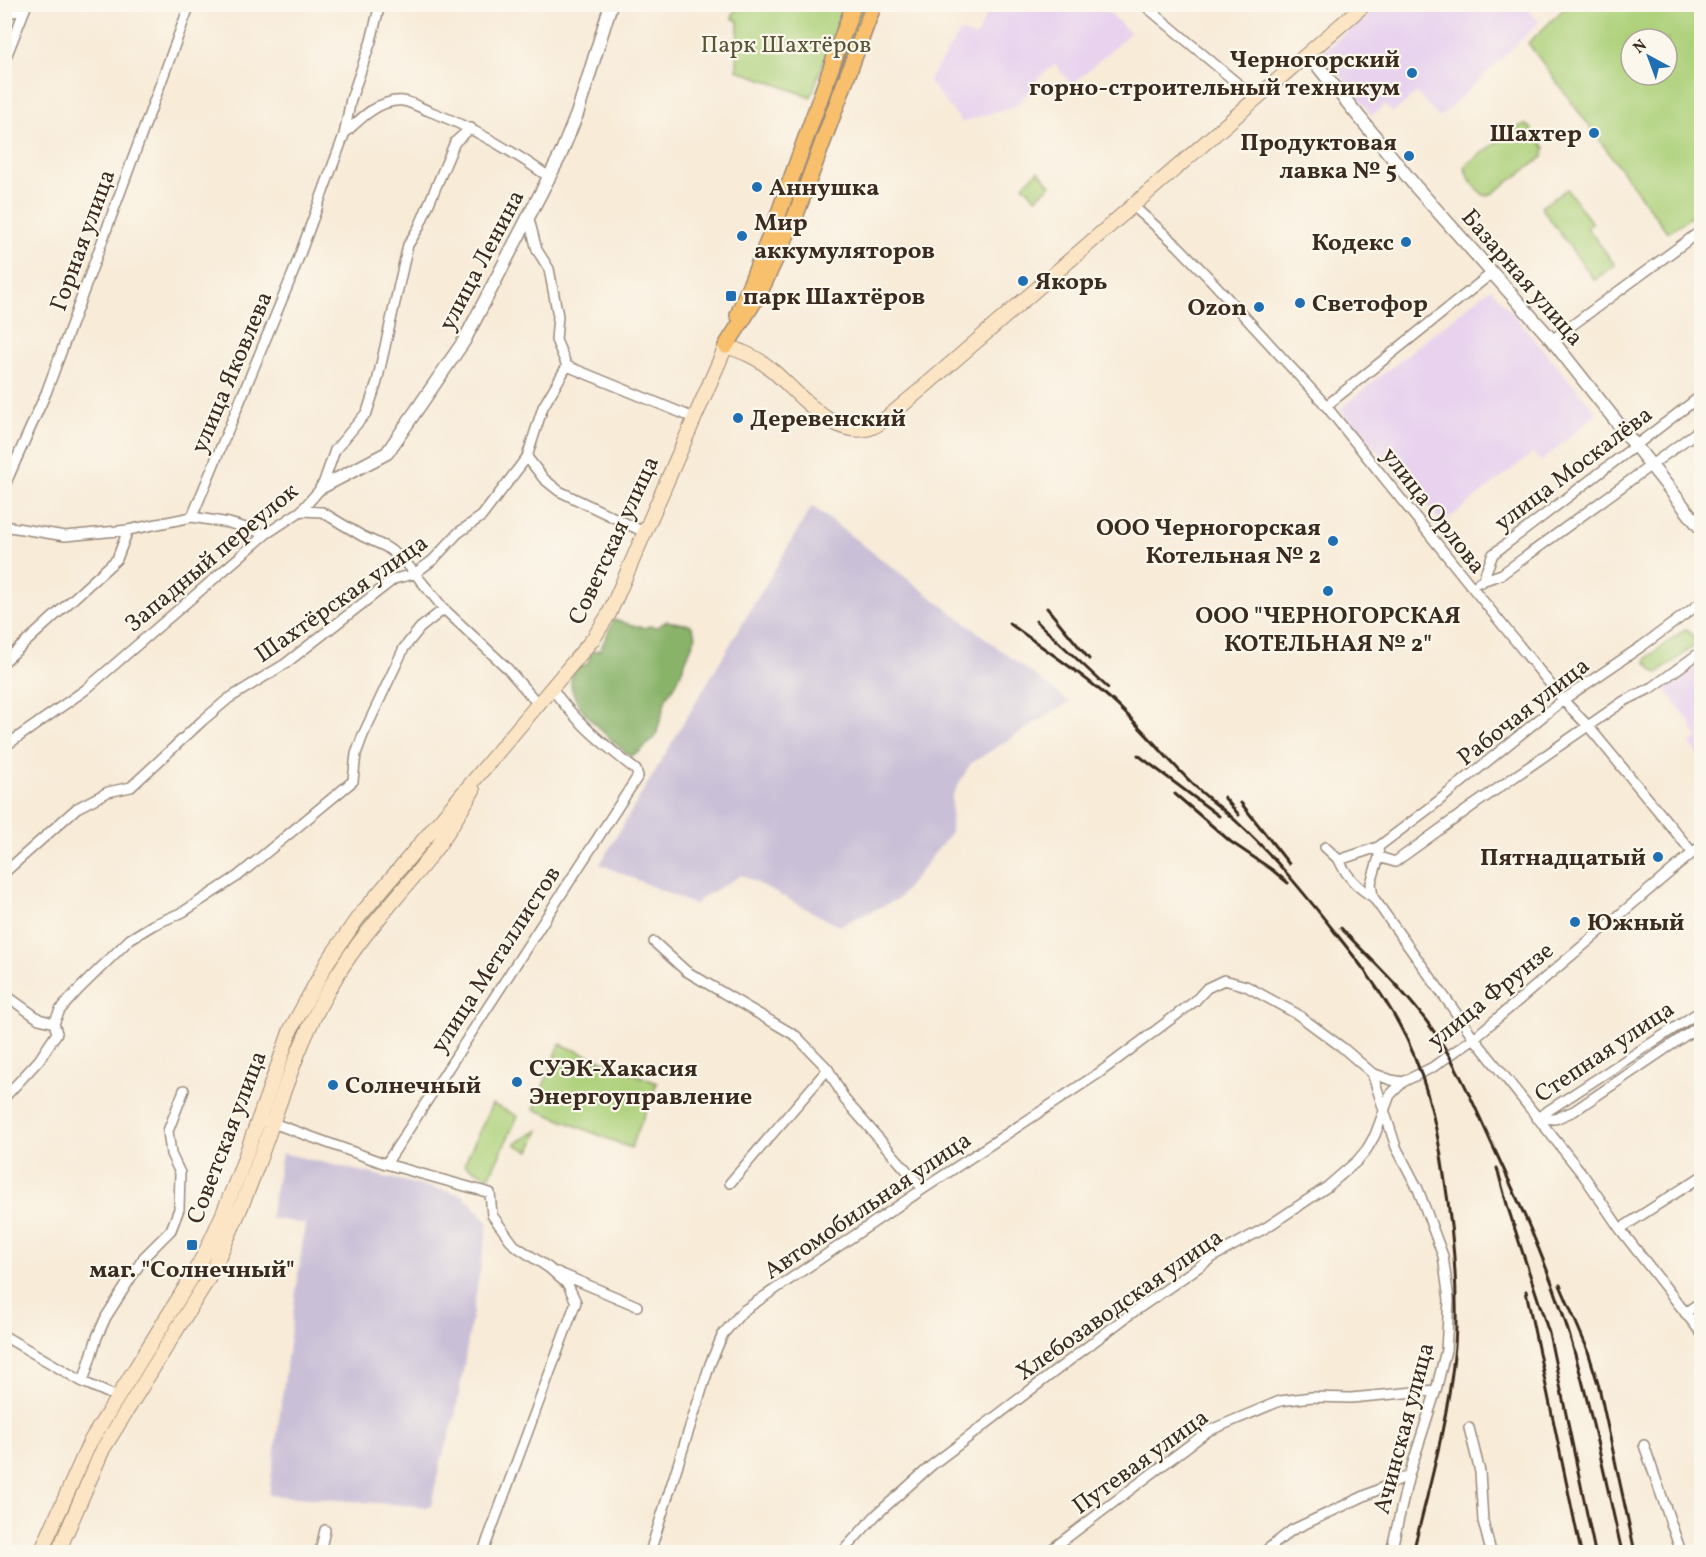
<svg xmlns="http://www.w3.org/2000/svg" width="1706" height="1557" viewBox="0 0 1706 1557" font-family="Vollkorn,serif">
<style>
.built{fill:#e8d2ee}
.industrial{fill:#c9bfd7}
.green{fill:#aed17b;stroke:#747e4c;stroke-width:1.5;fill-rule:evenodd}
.forest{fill:#8ab36b;stroke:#626e44;stroke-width:1.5}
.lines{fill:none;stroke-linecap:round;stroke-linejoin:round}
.minor-casing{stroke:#9a8a7b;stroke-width:12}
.tertiary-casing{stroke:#9a8a7b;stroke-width:15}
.secondary-casing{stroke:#9a8a7b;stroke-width:16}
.primary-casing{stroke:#9a8a7b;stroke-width:18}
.minor{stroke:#fff;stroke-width:9}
.tertiary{stroke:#fff;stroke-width:12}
.secondary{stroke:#fce5c4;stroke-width:14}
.primary{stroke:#f8bf6c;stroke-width:15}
.rail{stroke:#3b2a1e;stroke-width:3}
.poi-dot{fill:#1f6fb2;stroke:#fbf7ec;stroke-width:2}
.labels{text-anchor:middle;stroke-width:4.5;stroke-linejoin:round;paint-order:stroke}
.park-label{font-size:24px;fill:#585435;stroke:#fbf7ec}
.poi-label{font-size:24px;font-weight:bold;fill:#3b2a1e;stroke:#fbf7ec;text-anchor:start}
.street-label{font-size:24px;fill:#3b2a1e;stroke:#fbf7ec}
</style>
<rect width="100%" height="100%" fill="#fbf7ec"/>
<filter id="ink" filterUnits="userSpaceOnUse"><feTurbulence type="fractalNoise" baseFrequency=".0167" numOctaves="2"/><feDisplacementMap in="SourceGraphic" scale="12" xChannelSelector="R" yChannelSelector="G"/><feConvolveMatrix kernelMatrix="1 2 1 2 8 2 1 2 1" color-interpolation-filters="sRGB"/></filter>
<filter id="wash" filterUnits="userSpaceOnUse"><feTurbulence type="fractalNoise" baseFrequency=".008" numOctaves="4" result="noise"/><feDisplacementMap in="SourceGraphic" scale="24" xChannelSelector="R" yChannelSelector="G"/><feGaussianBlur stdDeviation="1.35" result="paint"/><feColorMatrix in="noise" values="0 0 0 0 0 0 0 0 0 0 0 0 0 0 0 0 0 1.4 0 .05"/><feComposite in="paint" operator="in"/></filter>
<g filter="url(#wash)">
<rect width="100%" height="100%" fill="#f8ebd8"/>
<path class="built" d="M 1039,5 L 1102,5 L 1130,33 L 1072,85 L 1055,64 L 1037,79 L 1039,82 L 1015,106 L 962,122 L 928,81 L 961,31 L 976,37 L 991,5 L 1032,5 L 1036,7 Z
M 1377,5 L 1525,5 L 1540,22 L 1439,118 L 1417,93 L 1393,113 L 1385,105 L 1372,116 L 1360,99 L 1322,53 Z
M 1491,288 L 1597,413 L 1541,462 L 1533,453 L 1443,523 L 1339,409 Z
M 1701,662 L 1701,762 L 1690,743 L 1697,738 L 1691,724 L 1665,688 Z"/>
<path class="industrial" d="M 812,506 L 1069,702 L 970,764 L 952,796 L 951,833 L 898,899 L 839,926 L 742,875 L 701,898 L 695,905 L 600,864 Z
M 282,1153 L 463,1195 L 488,1222 L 455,1418 L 440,1464 L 431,1507 L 269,1495 L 305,1224 L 270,1218 Z"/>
<path class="green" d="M 736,5 L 844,5 L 811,97 L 737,70 L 738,21 L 732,18 Z
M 859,5 L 869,5 L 791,212 L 786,210 Z
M 1568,5 L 1701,5 L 1701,209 L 1668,233 L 1528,43 ZM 1631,39 L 1667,39 L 1667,75 L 1631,75 Z
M 1526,125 L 1530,127 L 1545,148 L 1543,157 L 1490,195 L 1486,196 C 1477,191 1467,177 1465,168 L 1468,163 L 1520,126 Z
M 1038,171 L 1051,185 L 1036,198 L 1023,185 Z
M 1567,189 L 1592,223 L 1587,227 L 1615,265 L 1594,280 L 1541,207 Z
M 1685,629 L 1687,629 L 1698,642 L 1697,644 L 1658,673 L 1655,672 L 1646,662 L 1647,658 Z
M 448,822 L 428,851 L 350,945 L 288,1064 L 284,1063 L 294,1036 L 341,949 L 374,907 Z
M 560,1044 L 657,1083 L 631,1148 L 534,1109 Z
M 492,1104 L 518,1116 L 489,1177 L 464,1165 Z
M 539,1130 L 530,1151 L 516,1145 L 516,1143 Z
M 260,1136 L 262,1136 L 229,1223 L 203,1274 L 98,1445 L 51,1552 L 47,1552 L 94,1443 L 123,1396 Z"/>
<path class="forest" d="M 614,620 L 644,628 L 649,626 L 657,627 L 667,621 L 691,625 L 696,636 L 676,684 L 666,698 L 656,736 L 639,752 L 630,756 C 612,740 568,706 571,679 C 572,675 576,670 578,667 L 588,664 L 591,652 L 600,650 Z"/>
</g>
<g filter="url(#ink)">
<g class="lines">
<g class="minor-casing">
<path id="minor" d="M 1143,4 L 1256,99
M 4,10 L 13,12 L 24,10
M 4,62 L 27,4
M 344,134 C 360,119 379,99 403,101 C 411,102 421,108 429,111 C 472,127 511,150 549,177
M 1132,205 L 1178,246 L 1209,278 L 1322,401 L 1563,700 L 1589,727 L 1692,852
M 529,219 L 537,250 L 549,269 L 558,316 L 556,340 L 567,366
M 1552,340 L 1702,230
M 1326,406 L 1492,273
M 527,457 L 544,479 L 559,491 L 644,532
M 4,487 L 46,393 L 190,4
M 301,511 L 322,512 L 362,536 L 386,547 L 403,559 L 444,609 L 506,667 L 539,705
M 192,517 L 229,523 L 266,534
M 4,526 L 65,536 L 128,530
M 1479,582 L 1502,574 L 1702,428
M 1482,582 L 1493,554 L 1702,395
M 1702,651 L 1653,687 L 1624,701 L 1471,807 L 1395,862 L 1379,857 L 1371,883 L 1373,897 L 1474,1038 L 1584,1176 L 1620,1229 L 1702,1334
M 4,662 L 117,559 L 128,530 L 192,517 L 293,273 L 344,135 L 351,99 L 371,41 L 380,4
M 4,747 L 85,690 L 266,534 L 301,511 L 322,487 L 335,450 L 367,412 L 377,382 L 408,245 L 419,227 L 455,142 L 471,128
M 1325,847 L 1339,860
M 1379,857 L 1378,847 L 1431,807 L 1563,700 L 1642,646 L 1702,602
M 4,873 L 77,808 L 108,792 L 131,787 L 202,721 L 228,699 L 285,664 L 394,579 L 414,574 L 433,560 L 458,533 L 482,516 L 527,457 L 543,407 L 567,366 L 694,418
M 1373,897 C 1357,887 1347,877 1339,860 L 1378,847
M 654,942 L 686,971 L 796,1036 L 828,1069 L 845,1100 L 923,1189
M 4,994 L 39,1019 L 54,1023
M 1372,1073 L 1396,1147 L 1418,1189 L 1443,1256 L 1449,1300 L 1446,1350 L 1436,1390 L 1409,1475 L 1391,1552
M 4,1098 L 39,1060 L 57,1033 L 54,1023 L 60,1010 L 78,990 L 130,939 L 153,925 L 183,912 L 238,876 L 353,781 L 356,754 L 363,735 L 404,648 L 420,628 L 444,609
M 259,1118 L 386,1164 L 490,1193 L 492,1215 L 514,1245 L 549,1268 L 568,1285 L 576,1302 L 483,1552
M 1537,1118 L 1702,1010
M 1537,1118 L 1555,1119 L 1574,1111 L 1702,1024
M 386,1164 L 638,776 L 636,770 C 606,746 574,721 552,688
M 730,1183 L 828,1069
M 1620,1229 L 1702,1176
M 557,1272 L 637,1306
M 1685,1313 L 1702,1301
M 4,1336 L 83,1382 L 117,1397
M 83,1382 L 97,1337 L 106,1317 L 144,1257 L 171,1230 L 179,1209 L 180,1173 L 171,1154 L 168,1131 L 184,1090
M 1469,1428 L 1480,1472 L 1483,1521 L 1491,1552
M 1644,1445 L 1681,1552
M 320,1552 L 325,1530
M 650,1552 L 710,1364 L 723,1334 L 743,1311 L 923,1189 L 1099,1073 L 1195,1001 L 1207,988 L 1224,980 L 1246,986 L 1297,1014 L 1343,1048 L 1372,1073 L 1391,1080 L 1403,1082 L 1433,1067 L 1474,1038 L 1702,845
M 842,1552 L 876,1515 L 932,1465 L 1129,1315 L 1216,1255 L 1267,1227 L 1327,1187 L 1357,1161 L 1367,1149 L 1375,1135 L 1390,1095 L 1403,1082
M 1048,1552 L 1208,1431 L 1280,1401 L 1312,1397 L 1351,1398 L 1436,1390
M 1264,1552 L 1292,1530 L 1409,1475"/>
</g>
<g class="tertiary-casing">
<path id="tertiary" d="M 1308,54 L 1416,187 L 1552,340 L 1702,530
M 322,487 L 387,453 L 464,341 L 560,156 L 577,114 L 611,4"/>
</g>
<g class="secondary-casing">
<path id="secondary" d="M 41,1552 L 90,1442 L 190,1280 L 206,1251 L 222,1216 L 239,1174 L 291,1029 L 328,961 L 357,919 L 593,639 L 609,614 L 726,346 C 740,351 755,356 767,366 C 794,386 831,440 870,428 C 884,423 905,402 918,392 L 1365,4
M 58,1552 L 103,1449 L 208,1279 C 226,1242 243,1205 257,1166 C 279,1107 297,1044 329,989 C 357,938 396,901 431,855 C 447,835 460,812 473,790"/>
</g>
<g class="primary-casing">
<path id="primary" d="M 738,315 L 776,221 L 854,4
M 726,346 L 759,294 L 795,217 L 874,4"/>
</g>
<use href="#minor" class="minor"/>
<use href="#tertiary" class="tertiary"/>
<use href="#secondary" class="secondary"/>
<use href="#primary" class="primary"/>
<path class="rail" d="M 1047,608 L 1089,659
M 1036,621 L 1108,688
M 1009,623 C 1041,647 1076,669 1107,696 C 1139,723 1165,758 1196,787 C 1209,800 1225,810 1238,823 C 1274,856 1304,893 1334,931 C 1358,961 1382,992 1400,1026 C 1425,1071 1437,1125 1444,1175 C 1453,1231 1459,1289 1455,1346 C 1449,1416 1430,1485 1413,1552
M 1138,755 L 1219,816
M 1175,794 L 1231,842 L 1271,869 L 1288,883
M 1224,797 L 1239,815
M 1241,803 L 1289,864
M 1341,928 C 1371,960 1404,990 1430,1026 C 1457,1063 1472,1101 1491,1142 C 1524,1212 1556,1283 1576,1358 C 1594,1422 1607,1487 1622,1552
M 1497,1168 L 1508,1208 L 1549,1333 L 1595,1552
M 1560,1285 L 1587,1348 L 1599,1387 L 1635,1552
M 1526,1291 L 1581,1552"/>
</g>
</g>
<g class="poi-dot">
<circle cx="1412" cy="73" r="6"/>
<circle cx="1594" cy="133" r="6"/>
<circle cx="1409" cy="156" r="6"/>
<circle cx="757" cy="187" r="6"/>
<circle cx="742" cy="236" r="6"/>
<circle cx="1406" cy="242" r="6"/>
<circle cx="1023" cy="281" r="6"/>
<rect x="725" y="290" width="12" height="12" rx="3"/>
<circle cx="1300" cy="303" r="6"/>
<circle cx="1259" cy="307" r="6"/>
<circle cx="738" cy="418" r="6"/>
<circle cx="1333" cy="541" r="6"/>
<circle cx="1328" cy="591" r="6"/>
<circle cx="1658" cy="857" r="6"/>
<circle cx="1575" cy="922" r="6"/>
<circle cx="517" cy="1082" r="6"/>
<circle cx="333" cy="1085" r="6"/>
<rect x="186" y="1239" width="12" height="12" rx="3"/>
</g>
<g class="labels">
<g class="park-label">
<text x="786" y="52">Парк Шахтёров</text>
</g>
<g class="poi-label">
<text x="1400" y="67" text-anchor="end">Черногорский<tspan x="1400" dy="28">горно-строительный техникум</tspan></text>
<text x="1582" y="141" text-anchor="end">Шахтер</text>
<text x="1397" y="150" text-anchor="end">Продуктовая<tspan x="1397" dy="28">лавка № 5</tspan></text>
<text x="769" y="195">Аннушка</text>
<text x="754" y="230">Мир<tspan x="754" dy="28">аккумуляторов</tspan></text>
<text x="1394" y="250" text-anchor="end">Кодекс</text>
<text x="1035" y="289">Якорь</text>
<text x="743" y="304">парк Шахтёров</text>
<text x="1312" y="311">Светофор</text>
<text x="1247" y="315" text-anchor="end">Ozon</text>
<text x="750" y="426">Деревенский</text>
<text x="1321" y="535" text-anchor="end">ООО Черногорская<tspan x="1321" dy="28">Котельная № 2</tspan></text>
<text x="1328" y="623" text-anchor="middle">ООО "ЧЕРНОГОРСКАЯ<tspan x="1328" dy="28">КОТЕЛЬНАЯ № 2"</tspan></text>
<text x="1646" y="865" text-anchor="end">Пятнадцатый</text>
<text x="1587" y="930">Южный</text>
<text x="529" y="1076">СУЭК-Хакасия<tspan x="529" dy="28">Энергоуправление</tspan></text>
<text x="345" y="1093">Солнечный</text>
<text x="192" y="1277" text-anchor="middle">маг. "Солнечный"</text>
</g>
<g class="street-label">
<text transform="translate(82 240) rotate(-70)" y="8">Горная улица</text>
<text transform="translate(481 260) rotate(-62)" y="8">улица Ленина</text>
<text transform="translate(1523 277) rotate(49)" y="8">Базарная улица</text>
<text transform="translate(231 372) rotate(-67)" y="8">улица Яковлева</text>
<text transform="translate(1573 468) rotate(-37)" y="8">улица Москалёва</text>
<text transform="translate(1434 510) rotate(52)" y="8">улица Орлова</text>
<text transform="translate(613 540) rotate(-65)" y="8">Советская улица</text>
<text transform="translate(211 557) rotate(-40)" y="8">Западный переулок</text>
<text transform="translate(341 598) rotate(-35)" y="8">Шахтёрская улица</text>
<text transform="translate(1523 711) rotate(-38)" y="8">Рабочая улица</text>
<text transform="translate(495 959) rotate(-57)" y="8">улица Металлистов</text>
<text transform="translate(1490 995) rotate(-39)" y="8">улица Фрунзе</text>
<text transform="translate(1604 1051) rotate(-34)" y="8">Степная улица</text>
<text transform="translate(226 1137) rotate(-69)" y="8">Советская улица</text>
<text transform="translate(867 1205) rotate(-34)" y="8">Автомобильная улица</text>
<text transform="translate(1119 1304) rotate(-35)" y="8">Хлебозаводская улица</text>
<text transform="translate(1403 1428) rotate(-75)" y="8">Ачинская улица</text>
<text transform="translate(1140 1461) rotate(-36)" y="8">Путевая улица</text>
</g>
</g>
<rect width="1706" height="1557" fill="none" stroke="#fbf7ec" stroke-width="24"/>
<g transform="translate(1649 57) rotate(319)"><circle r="28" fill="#fbf7ec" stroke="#aea59a" stroke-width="1.5"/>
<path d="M0-4.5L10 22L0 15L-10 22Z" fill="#1f6fb2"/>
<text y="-9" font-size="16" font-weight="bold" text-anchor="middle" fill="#3b2a1e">N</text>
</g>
</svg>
